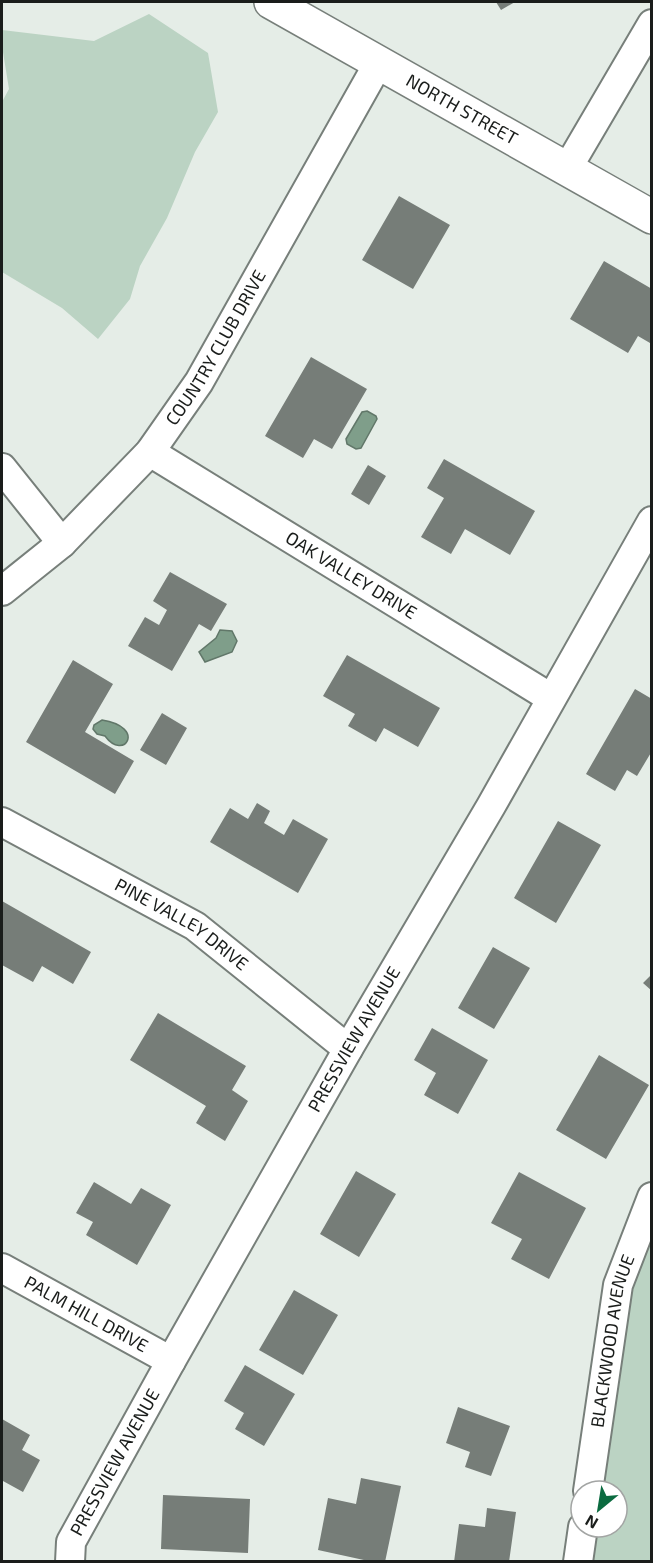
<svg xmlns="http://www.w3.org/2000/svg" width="653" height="1563" viewBox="0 0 653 1563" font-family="'Exo 2',sans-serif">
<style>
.green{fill:#bbd3c3}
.water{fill:#7f9e8a;stroke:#617769;stroke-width:1.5}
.building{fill:#767d78}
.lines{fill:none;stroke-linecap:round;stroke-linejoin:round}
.minor-casing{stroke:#777f7a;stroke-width:32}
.tertiary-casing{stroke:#777f7a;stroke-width:36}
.minor{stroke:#fff;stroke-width:28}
.tertiary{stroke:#fff;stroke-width:33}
.labels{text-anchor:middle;stroke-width:4.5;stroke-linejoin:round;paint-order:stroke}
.street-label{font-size:18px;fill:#1a1d1b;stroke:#fff}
</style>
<rect width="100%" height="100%" fill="#e5ede7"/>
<path class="green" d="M 149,14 L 208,53 L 218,112 L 195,152 L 167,218 L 140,266 L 130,299 L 98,339 L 62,308 L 2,272 L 3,100 L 9,89 L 2,46 L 2,30 L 94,41 Z
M 651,1233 L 651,1561 L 590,1562 L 595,1527 L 617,1527 L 617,1491 L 601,1491 L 631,1288 Z"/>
<path class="water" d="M 367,411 L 376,416 L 377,419 L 361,448 L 356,449 L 347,444 L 346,439 L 362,412 Z
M 220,630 L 232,631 L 237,641 L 232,652 L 205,662 L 199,652 L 216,638 Z
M 102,720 C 147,727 124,762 105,736 L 97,734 L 93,729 L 94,725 Z"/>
<path class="building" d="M 496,2 L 515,2 L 501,10 Z
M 399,196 L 450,225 L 413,289 L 362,260 Z
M 604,261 L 652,289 L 652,340 L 650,343 L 638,336 L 628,353 L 570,319 Z
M 311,357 L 367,389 L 332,449 L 314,439 L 303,458 L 265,436 Z
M 444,459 L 535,511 L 510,555 L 465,529 L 451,554 L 421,537 L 444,498 L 427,488 Z
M 368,465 L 386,476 L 369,505 L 351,494 Z
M 170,572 L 227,604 L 211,631 L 199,624 L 172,671 L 128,646 L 145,617 L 159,625 L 167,610 L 153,601 Z
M 347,655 L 440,708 L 418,747 L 384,728 L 376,742 L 348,726 L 355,714 L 323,696 Z
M 73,660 L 113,684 L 85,732 L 134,761 L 115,794 L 26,742 Z
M 635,689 L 652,699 L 652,751 L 637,776 L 627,770 L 615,791 L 586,774 Z
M 162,713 L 187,728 L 166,765 L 140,750 Z
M 257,803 L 270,811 L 264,823 L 284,835 L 293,819 L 328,839 L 298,893 L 210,842 L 230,808 L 248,819 Z
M 558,821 L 601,845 L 556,923 L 514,898 Z
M 2,901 L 91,952 L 73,984 L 42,966 L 33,982 L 2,965 L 3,944 L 2,943 Z
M 493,947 L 530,968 L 494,1029 L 458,1008 Z
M 652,974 L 652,991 L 643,983 Z
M 158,1013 L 246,1066 L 232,1090 L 248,1101 L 225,1141 L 196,1123 L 206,1106 L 130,1060 Z
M 432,1028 L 488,1060 L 458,1114 L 424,1095 L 436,1073 L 414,1060 Z
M 599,1055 L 649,1085 L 606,1159 L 556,1130 Z
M 356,1171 L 396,1194 L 359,1257 L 320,1234 Z
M 519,1172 L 586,1208 L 549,1279 L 511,1259 L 522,1239 L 491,1223 Z
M 94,1182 L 131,1204 L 141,1188 L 171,1205 L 137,1265 L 86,1235 L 93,1222 L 76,1213 Z
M 294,1290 L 338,1315 L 303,1375 L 259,1350 Z
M 245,1365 L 295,1394 L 264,1446 L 235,1429 L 244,1413 L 224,1401 Z
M 458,1407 L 510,1426 L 491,1476 L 465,1467 L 470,1452 L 446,1443 Z
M 2,1419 L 30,1435 L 22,1450 L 40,1460 L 23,1492 L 3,1481 L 2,1485 Z
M 361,1478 L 401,1486 L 385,1562 L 373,1562 L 318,1550 L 328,1498 L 356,1504 Z
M 163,1495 L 250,1499 L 248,1553 L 161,1549 Z
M 487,1508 L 516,1512 L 509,1562 L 454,1562 L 459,1524 L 485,1527 Z"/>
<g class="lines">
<g class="minor-casing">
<g id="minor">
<path d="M 567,169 L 652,24"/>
<path id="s1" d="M 150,452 L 551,698"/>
<path d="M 2,468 L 62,543"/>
<path id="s2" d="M 2,591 L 62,543 L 150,452 L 199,382 L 378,64"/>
<path id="s3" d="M 2,822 L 195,926 L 348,1049"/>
<path id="s4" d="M 2,1268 L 171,1361"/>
<path id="s5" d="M 588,1491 L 618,1285 L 652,1197"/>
<path id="s6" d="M 70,1562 L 71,1542 L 171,1361 L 348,1049 L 491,806 L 652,521"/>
<path d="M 578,1562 L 583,1527"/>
</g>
</g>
<g class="tertiary-casing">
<g id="tertiary">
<path id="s7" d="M 271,2 L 652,217"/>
</g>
</g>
<use href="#minor" class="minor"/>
<use href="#tertiary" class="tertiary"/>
</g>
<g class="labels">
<g class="street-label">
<text dy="6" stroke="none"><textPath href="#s7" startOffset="219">NORTH STREET</textPath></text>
<text dy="6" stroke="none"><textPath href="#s2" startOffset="327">COUNTRY CLUB DRIVE</textPath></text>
<text dy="6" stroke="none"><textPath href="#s1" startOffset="236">OAK VALLEY DRIVE</textPath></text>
<text dy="6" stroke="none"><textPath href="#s3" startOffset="207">PINE VALLEY DRIVE</textPath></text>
<text dy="6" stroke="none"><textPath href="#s6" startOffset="597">PRESSVIEW AVENUE</textPath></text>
<text dy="6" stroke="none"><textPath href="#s4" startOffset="96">PALM HILL DRIVE</textPath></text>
<text dy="6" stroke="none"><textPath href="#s5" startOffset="152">BLACKWOOD AVENUE</textPath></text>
<text dy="6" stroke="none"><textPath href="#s6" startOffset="111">PRESSVIEW AVENUE</textPath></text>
</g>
</g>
<rect width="653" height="1563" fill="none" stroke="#1a1d1b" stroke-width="6"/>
<g transform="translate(599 1509) rotate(210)"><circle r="28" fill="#ffffff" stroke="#a3a5a4" stroke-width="1.5"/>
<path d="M0-4.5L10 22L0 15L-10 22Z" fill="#0b6b40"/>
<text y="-9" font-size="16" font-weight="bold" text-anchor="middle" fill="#1a1d1b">N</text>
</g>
</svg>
